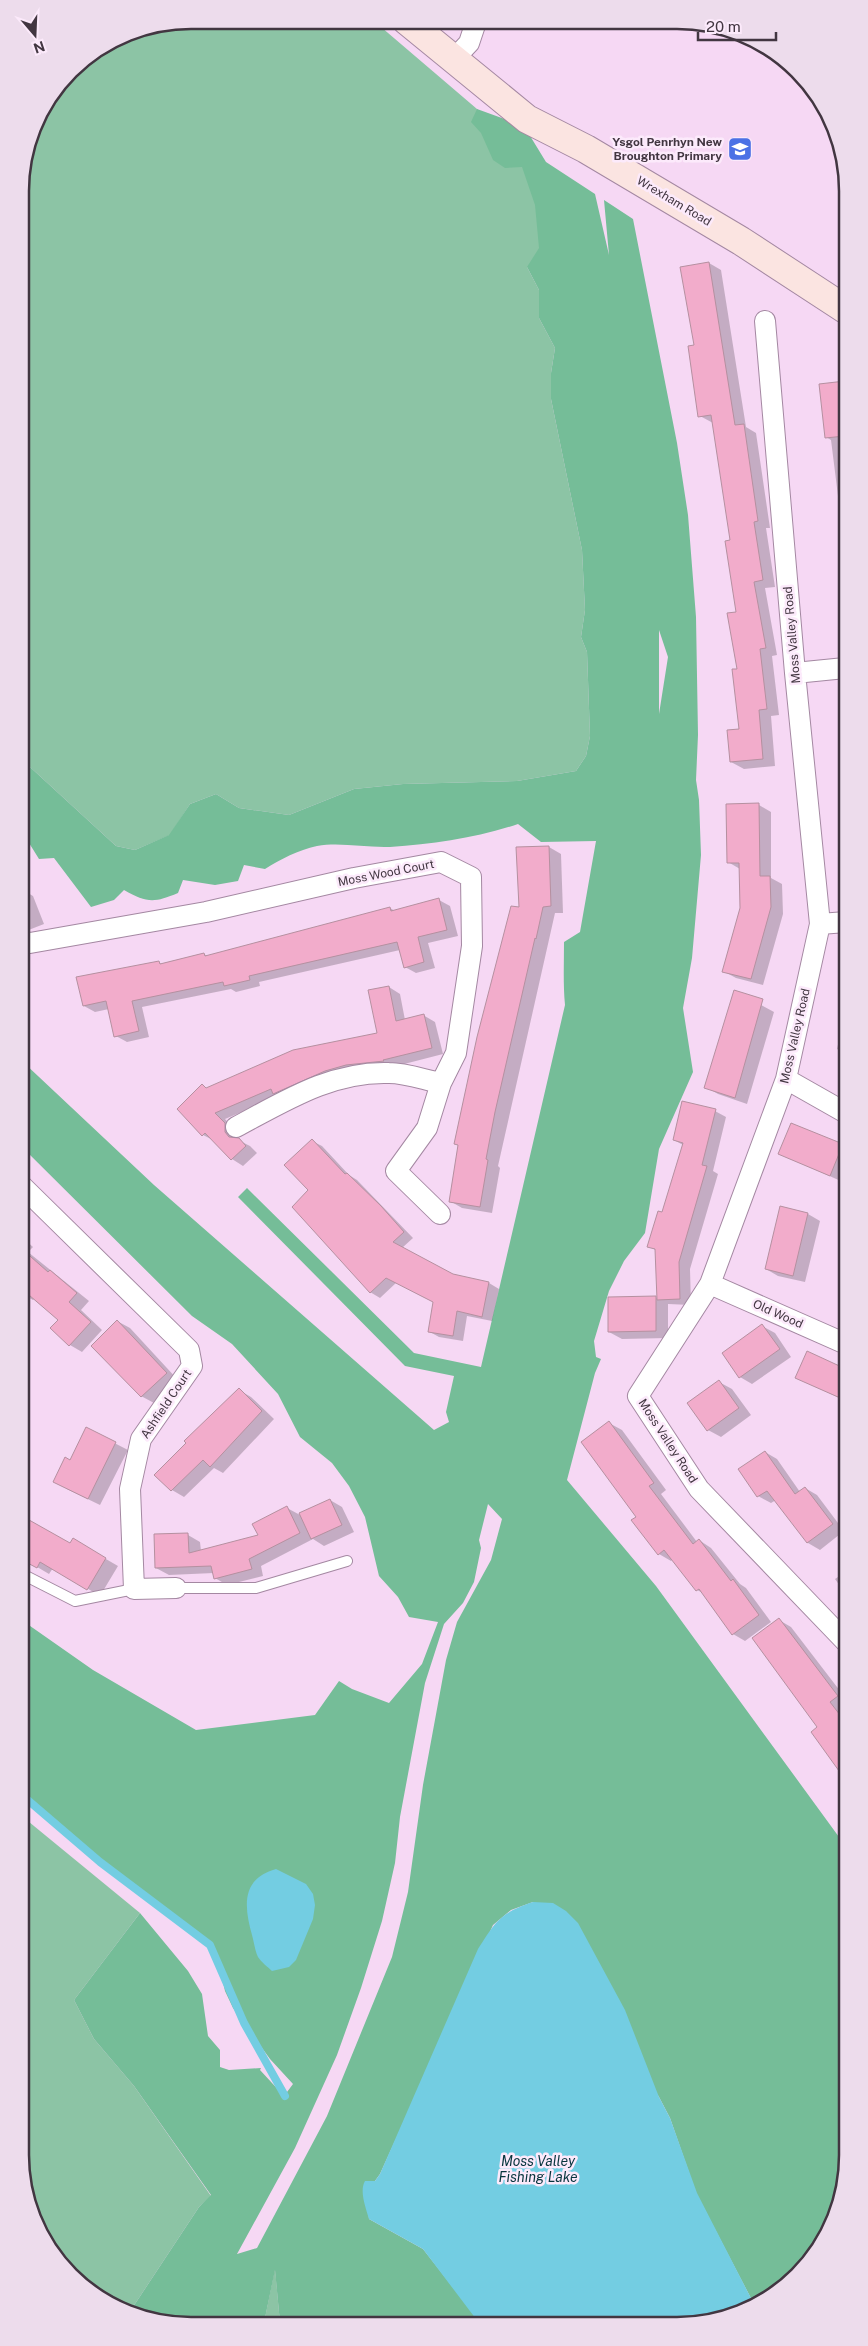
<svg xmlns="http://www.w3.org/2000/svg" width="868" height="2346" font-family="'Public Sans',sans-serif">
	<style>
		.green { fill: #8cc4a5 }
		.forest { fill: #75bd98; fill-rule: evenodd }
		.water { fill: #73cde2 }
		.shadow { fill: #0003 }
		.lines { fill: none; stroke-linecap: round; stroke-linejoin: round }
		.stream { stroke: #73cde2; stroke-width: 8 }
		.building { fill: #f2accb; stroke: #b590a0 }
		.lane-casing { stroke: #a488a2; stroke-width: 12 }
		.street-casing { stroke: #a488a2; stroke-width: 22 }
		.secondary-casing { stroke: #a488a2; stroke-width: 30 }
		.lane { stroke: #fff; stroke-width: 10 }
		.street { stroke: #fff; stroke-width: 20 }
		.secondary { stroke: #fbe4e1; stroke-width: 28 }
		.labels { text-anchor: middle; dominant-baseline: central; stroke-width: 5; stroke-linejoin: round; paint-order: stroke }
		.poi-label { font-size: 12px; font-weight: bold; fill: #423641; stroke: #fceafb; text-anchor: end }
		.street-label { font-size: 12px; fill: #423641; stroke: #fceafb }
		.water-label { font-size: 14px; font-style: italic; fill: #08353e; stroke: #fceafb }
		.rim { fill: none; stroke: #423641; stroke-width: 2.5 }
	</style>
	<rect width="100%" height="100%" fill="#f6d8f4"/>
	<path class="green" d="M191 20 374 21 477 109 528 158 556 274 527 267 539 290V318L555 348 551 373V399L582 550 585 610 581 637 587 652 590 736 586 756 576 771 517 781 403 784 354 789 289 815 239 808 216 794 190 804 170 835 135 850 116 846 30 767 21 736 20 179 37 116 78 63 126 33Z
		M23 1817 140 1913 74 2000 94 2039 134 2086 211 2196 199 2207 129 2313C97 2302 57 2269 42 2239 34 2223 30 2205 23 2189Z
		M275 2268 280 2323H264Z"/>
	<path class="forest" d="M477 109 524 126 546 162 595 194 609 255 604 200 633 219 677 443 688 515 696 617 698 735 696 780 699 800 701 855 692 958 683 1008 693 1072 659 1149 645 1233 624 1261 609 1291 594 1341 596 1357 601 1359 595 1373 567 1480 656 1586 847 1848 848 2166 835 2220 806 2268 763 2303 755 2306 696 2193 670 2118 659 2097 533 1902 511 1910 493 1925 380 2174 375 2181H366L369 2219 423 2249 481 2323H280L275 2270 264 2323H158L129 2313 199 2207 211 2195 134 2086 94 2039 74 2000 140 1913 188 1971 202 1994 208 2036 220 2050V2067L229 2070 261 2068 260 2070 284 2096 293 2084 270 2059 233 2008 225 1991 218 1960 210 1945 175 1916 113 1873 23 1796V1621L93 1670 196 1730 315 1715 339 1681 352 1689 389 1703 422 1664 438 1622 409 1617 398 1597 379 1576 365 1517 349 1486 332 1463 300 1437 278 1394 232 1344 192 1316 22 1147V1061L154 1185 434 1430 449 1422 446 1412 454 1376 405 1366 238 1197 247 1188 414 1353 481 1367 565 1005C563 984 564 963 564 942L580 932 596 841 541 842 518 824C476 838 434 844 390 847 366 848 341 842 317 846 298 850 281 859 265 869L244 865 238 881 215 885 183 880 178 893C154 903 147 903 124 890L114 900 91 907 54 858 39 859 21 830V736L30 767 116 846 135 850 169 835 190 804 216 794 239 808 289 815 354 789 403 784 517 781 576 771 586 756 590 736 587 652 581 637 585 610 582 550 551 399V373L555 348 539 318V290L527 267 539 248 535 205 522 167 505 168 493 160 481 133 471 122ZM659 630 668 657 659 714ZM488 1504 502 1519 491 1560 457 1622 446 1660 423 1785 408 1892 392 1957 327 2116 257 2248 237 2254 295 2148 337 2055 361 1988 382 1921 395 1863 400 1817 425 1683 444 1624 463 1603 474 1582 481 1548 479 1540Z"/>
	<path class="water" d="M276 1869 306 1884 313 1894 315 1905 313 1919 296 1960 289 1967 272 1971C268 1967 261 1962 258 1957 255 1951 254 1942 252 1935 244 1906 241 1879 276 1869Z
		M533 1902 553 1903 566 1911 578 1923 625 2010 659 2097 670 2118 697 2193 755 2306 711 2323H479L423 2249 369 2219C366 2208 359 2191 365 2181H375L380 2174 478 1949C496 1921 500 1913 533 1902Z"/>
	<path class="shadow" d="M709 263 721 270 746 427 756 433 770 528H766L775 587 765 588 777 655 772 656 779 715 771 716 775 766 744 769 731 762 740 730 737 613 731 541 713 423 700 416 695 346Z
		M845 382V519L842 499 838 496 831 440 826 437Z
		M841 565H845V599Z
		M759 805 771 812V878L782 884 783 914 763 985 736 978 723 971 741 908 740 869 728 862Z
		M846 834V868L843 866 838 836Z
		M549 847 561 854 563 913H555L498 1166 500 1168 492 1213 462 1208 450 1201Z
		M21 889 33 896 44 924 21 933Z
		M439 900 450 906 458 936 428 943 435 968 416 973 405 967 400 950 259 982 260 986 236 992 231 989 142 1007 149 1037 127 1042 116 1036 109 1009 95 1012 84 1006 159 963 162 964 204 954 207 956 390 908 395 911Z
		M843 943H846V984L842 981Z
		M389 987 400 994 405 1020 423 1015 435 1022 443 1054 280 1096 225 1119 236 1131V1139L250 1146 257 1153 243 1166 232 1159 215 1141 203 1135 202 1086 208 1089 378 1034Z
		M733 999 761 1005 774 1012 747 1104 718 1094 706 1087Z
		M843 1022H846V1054L837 1049Z
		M715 1111 726 1117 713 1171 718 1174 690 1269 691 1305 668 1304V1338L622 1339 609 1332 655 1297 659 1299 657 1251 649 1246 663 1214 683 1145 674 1140Z
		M792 1124 846 1147V1174L843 1182 780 1154Z
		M312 1141 322 1146 349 1175 357 1180 413 1238 402 1248 453 1275 489 1283 499 1289 492 1321 467 1316 463 1341 439 1337 430 1332 434 1302 397 1282 380 1298 370 1292 309 1190Z
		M781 1208 808 1214 820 1221 805 1282 778 1276 766 1269Z
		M22 1237 33 1247 28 1252 89 1301 81 1310 102 1330 82 1352 70 1345 60 1320 35 1298 33 1300 22 1294Z
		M846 1270V1280L843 1278Z
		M117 1321 130 1328 178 1380 154 1403 141 1396Z
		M762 1326 775 1333 791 1357 752 1384 740 1377Z
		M844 1369 846 1370 847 1420 838 1415 846 1401 797 1378Z
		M719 1382 732 1389 751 1415 721 1437 708 1430Z
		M239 1390 251 1397 274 1419 223 1473 214 1468 184 1497 172 1490 156 1475Z
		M609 1423 622 1430 666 1490 661 1494 697 1542 699 1540 711 1548 740 1584 746 1588 771 1622 745 1641 733 1634 705 1594 697 1590 673 1559 671 1561 659 1554 637 1517Z
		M87 1429 128 1450 100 1505 67 1489 71 1461Z
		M765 1452 777 1459 800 1492 805 1488 817 1495 844 1531 820 1550 808 1543 776 1500 771 1503 758 1496 740 1470Z
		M330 1500 342 1507 354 1532 324 1546 313 1539 261 1566 263 1576 227 1585 215 1578 214 1573 169 1575 156 1568 188 1535 200 1542 201 1551 259 1536 287 1508 302 1516Z
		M22 1516 70 1544 73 1540 118 1566 100 1596 53 1568 49 1574 22 1558Z
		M847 1571V1596L835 1579Z
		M779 1620 791 1627 847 1700V1705L842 1709 847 1716V1776L819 1728Z"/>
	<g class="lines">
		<path class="stream" d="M23 1796 100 1862 210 1945 244 2023 285 2096"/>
	</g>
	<path class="building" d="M709 262 735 425 744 424 758 521 754 522 763 580 754 582 766 648 760 649 767 709 759 710 763 759 730 762 727 730 739 729 732 669H737L727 613 736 612 725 541 730 540 711 415 698 417 688 346 694 345 680 267Z
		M845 381V436L825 438 819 384Z
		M759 803 760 876H770L771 907 751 979 722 972 740 908 739 863H727L726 804Z
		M549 846 551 906 543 907 536 939 535 938 495 1112 486 1159 488 1160 480 1207 449 1202 458 1145 454 1144 477 1037 511 906 519 907 516 847Z
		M439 898 447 930 418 937 424 962 404 968 397 942 249 976 250 980 224 986 223 982 132 1001 139 1031 114 1037 106 1001 83 1006 76 977 159 961 160 964 204 953 205 956 390 907 391 911Z
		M389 986 396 1021 424 1014 432 1048 383 1060 384 1061 346 1065 325 1071 273 1094 271 1089 215 1113 225 1123V1132L229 1137 239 1138 246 1146 231 1160 205 1133 202 1136 177 1109 202 1084 206 1088 293 1050 377 1033 368 990Z
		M734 990 763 999 735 1098 704 1088Z
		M682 1101 716 1109 702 1165 707 1166 679 1262 680 1299 657 1300 655 1249 647 1247 658 1211 662 1212 683 1143 673 1140Z
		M791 1123 843 1144 830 1176 778 1154Z
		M312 1139 345 1174 347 1173 381 1206 404 1232 393 1242 453 1274 489 1282 482 1317 457 1311 453 1336 428 1332 433 1302 386 1278 370 1293 292 1207 308 1190 284 1165Z
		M780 1206 808 1213 793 1276 765 1269Z
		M22 1249 48 1272 50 1270 77 1293 69 1302 91 1322 69 1346 50 1328 58 1320 22 1289Z
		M656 1296V1331L608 1332V1297Z
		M117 1320 167 1373 141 1397 91 1346Z
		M762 1324 780 1349 739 1378 722 1353Z
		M807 1351 846 1369 847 1401 795 1378Z
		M719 1380 739 1408 707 1431 687 1403Z
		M239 1388 262 1411 210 1467 203 1460 171 1491 154 1475 186 1443 184 1441Z
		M609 1421 654 1483 649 1486 693 1544 699 1539 731 1581 733 1579 759 1615 732 1635 699 1589 696 1591 664 1550 658 1555 631 1520 636 1517 581 1442Z
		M86 1427 116 1442 88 1499 53 1482 65 1457 70 1460Z
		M765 1451 795 1494 805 1487 833 1524 807 1543 767 1491 757 1497 738 1469Z
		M330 1499 342 1525 311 1539 299 1513Z
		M287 1506 300 1533 249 1559 252 1569 214 1579 211 1566 155 1568 154 1534 188 1533 189 1553 258 1535 252 1524Z
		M22 1516 70 1543 73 1538 106 1558 87 1590 40 1562 37 1568 22 1560Z
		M779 1618 838 1696 830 1702 847 1724V1782L811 1732 817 1727 752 1638Z"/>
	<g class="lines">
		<defs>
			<path id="lane" d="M22 1574 75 1601 134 1589
				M176 1588H256L347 1561"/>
			<path id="street" d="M454 59 469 43 476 22
				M765 321 795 673 820 924 786 1079 710 1284 638 1396 699 1489 847 1643
				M795 673 845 668
				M820 924 846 922
				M22 942 30 943 206 912 354 878 441 862 471 877 472 946 456 1053 441 1083 427 1128 396 1171 440 1214
				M786 1079 846 1113
				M236 1127C285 1101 332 1071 389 1073 406 1073 425 1080 441 1083
				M22 1186 189 1350 192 1366 141 1439 130 1489 134 1589 176 1588
				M710 1284 846 1344"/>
			<path id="secondary" d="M407 21 527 119 586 149 741 241 845 309"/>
		</defs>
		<use href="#lane" class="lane-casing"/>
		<use href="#street" class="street-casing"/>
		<use href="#secondary" class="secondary-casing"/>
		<use href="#lane" class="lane"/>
		<use href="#street" class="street"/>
		<use href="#secondary" class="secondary"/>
	</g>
	<defs>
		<symbol id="school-square" viewBox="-11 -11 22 22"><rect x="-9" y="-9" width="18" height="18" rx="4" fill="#4b71e5" stroke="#fceafb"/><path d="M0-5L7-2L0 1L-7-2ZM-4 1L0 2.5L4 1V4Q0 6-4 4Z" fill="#fff"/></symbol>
	</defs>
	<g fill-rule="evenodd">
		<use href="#school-square" x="726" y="135" width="28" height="28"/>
	</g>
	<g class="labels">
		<g class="poi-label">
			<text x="722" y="142">Ysgol Penrhyn New<tspan x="722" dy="14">Broughton Primary</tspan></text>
		</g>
		<g class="street-label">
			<text transform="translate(674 201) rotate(31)">Wrexham Road</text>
			<text transform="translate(792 635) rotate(-95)">Moss Valley Road</text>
			<text transform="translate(386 873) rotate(-11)">Moss Wood Court</text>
			<text transform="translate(795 1036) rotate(-77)">Moss Valley Road</text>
			<text transform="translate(778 1314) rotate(24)">Old Wood</text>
			<text transform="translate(166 1404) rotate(-56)">Ashfield Court</text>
			<text transform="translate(668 1441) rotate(57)">Moss Valley Road</text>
		</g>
		<g class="water-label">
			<text x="538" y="2161">Moss Valley<tspan x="538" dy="16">Fishing Lake</tspan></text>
		</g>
	</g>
	<path d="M0 0H868V2346H0ZM191 29H677A162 162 0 0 1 839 191V2155A162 162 0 0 1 677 2317H191A162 162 0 0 1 29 2155V191A162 162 0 0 1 191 29Z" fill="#eddcec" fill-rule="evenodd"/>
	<path class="rim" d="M191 29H677A162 162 0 0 1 839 191V2155A162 162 0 0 1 677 2317H191A162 162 0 0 1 29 2155V191A162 162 0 0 1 191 29Z"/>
	<g transform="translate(35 35) rotate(161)" stroke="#fceafb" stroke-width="4" paint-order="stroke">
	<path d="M0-4L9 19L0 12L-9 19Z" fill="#423641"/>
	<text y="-8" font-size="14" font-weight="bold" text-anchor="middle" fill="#423641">N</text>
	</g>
	<path d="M698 32v8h78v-8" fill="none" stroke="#423641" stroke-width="2.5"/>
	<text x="706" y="32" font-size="15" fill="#423641" stroke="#fceafb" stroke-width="4" paint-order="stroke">20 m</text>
</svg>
